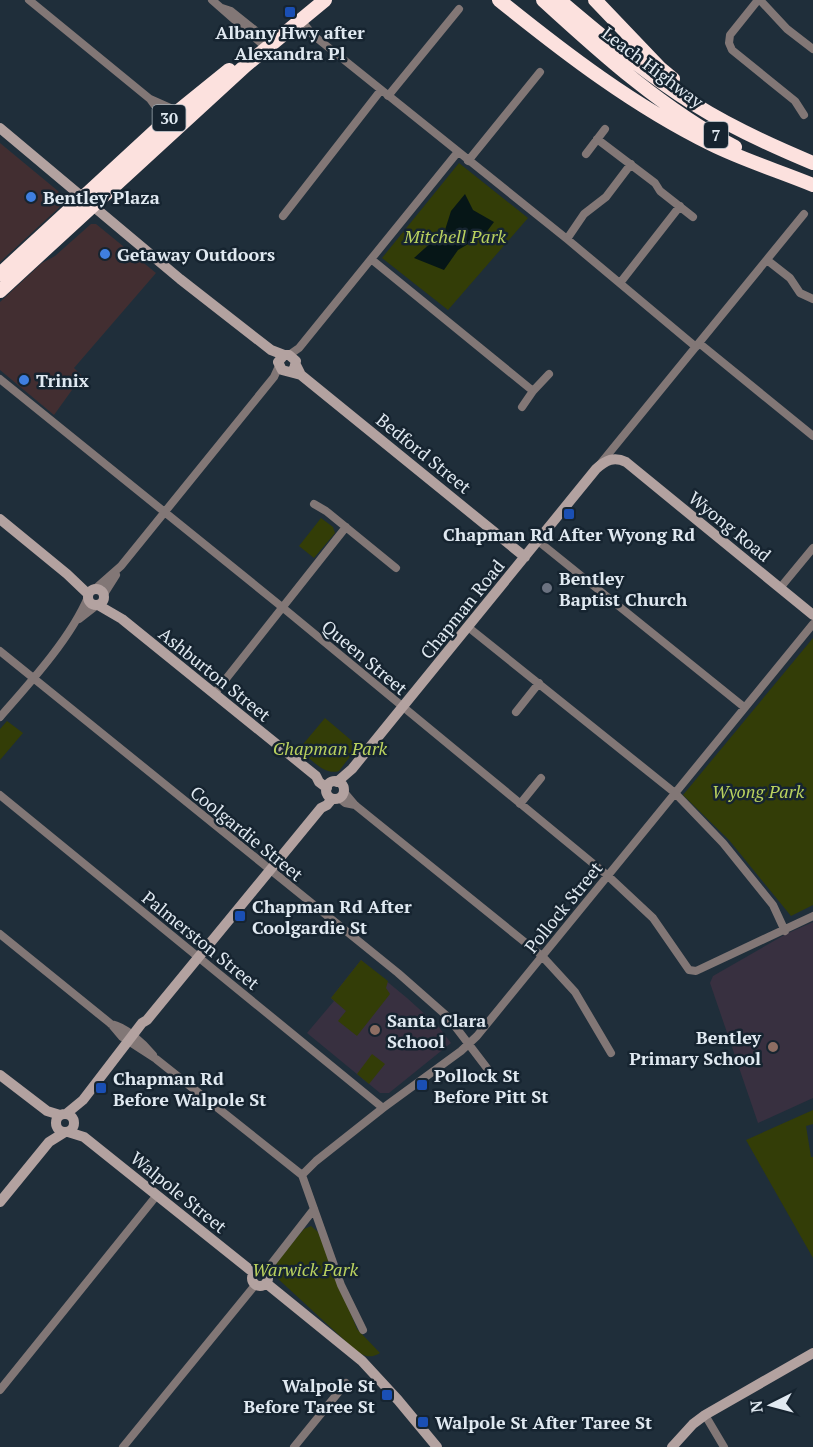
<svg xmlns="http://www.w3.org/2000/svg" width="813" height="1447" font-family="'PT Serif',serif">
	<style>
		.commercial { fill: #422e31 }
		.education { fill: #383040 }
		.green { fill: #333d07 }
		.water { fill: #061617 }
		.lines { fill: none; stroke-linecap: round; stroke-linejoin: round }
		.street { stroke: #827776; stroke-width: 8 }
		.secondary { stroke: #b3a2a0; stroke-width: 10 }
		.highway { stroke: #fce1de; stroke-width: 14 }
		.transit-dot { fill: #1a4fb4; stroke: #162430; stroke-width: 2 }
		.shop-dot { fill: #3f7fe0; stroke: #162430; stroke-width: 2 }
		.worship-dot { fill: #6b7280; stroke: #162430; stroke-width: 2 }
		.education-dot { fill: #8d6e63; stroke: #162430; stroke-width: 2 }
		.labels { text-anchor: middle; dominant-baseline: central; stroke-width: 5; stroke-linejoin: round; paint-order: stroke }
		.shield { fill: #162430; stroke: #a3aeb7; stroke-width: 1.5 }
		.shield-label { font-size: 16px; font-weight: bold; fill: #e0e9f1 }
		.poi-label { font-size: 18px; font-weight: bold; fill: #e0e9f1; stroke: #162430; text-anchor: start }
		.street-label { font-size: 18px; fill: #e0e9f1; stroke: #162430 }
		.park-label { font-size: 18px; font-style: italic; fill: #bad25e; stroke: #162430 }
	</style>
	<rect width="100%" height="100%" fill="#1f2e3a"/>
	<path class="commercial" d="M0 143 58 191 64 203 0 262Z
		M91 224H96L156 273 74 368 82 376 54 415 0 370V302L42 263 55 256Z"/>
	<path class="education" d="M813 922V1098L758 1123 710 983 713 976 786 934Z
		M361 960 407 998 438 1026 451 1043 389 1093H380L307 1033 334 1001 331 998Z"/>
	<path class="green" d="M459 163 528 218 448 310 382 258Z
		M321 518 333 527 335 533 314 558 299 546Z
		M813 638V905L791 916 729 840 683 795Z
		M325 718 358 746 339 771C324 776 310 758 299 749Z
		M7 721 23 733 0 760V729Z
		M361 960 388 981 386 988 390 994 357 1036 338 1021 346 1011 331 998Z
		M372 1054 385 1064 369 1084 357 1074Z
		M813 1110V1124L806 1126 811 1157H813V1258L746 1140Z
		M311 1226 318 1232 357 1329 380 1353C369 1360 362 1355 353 1348L275 1276V1264L304 1229Z"/>
	<path class="water" d="M465 194 473 210 494 222 485 234 458 250 444 270 414 258 445 230 451 211Z"/>
	<g class="lines">
		<path class="street" d="M29 0 150 99 177 111
			M212 0 261 43
			M758 0 730 35 729 43 732 50 795 101 804 115
			M760 0 787 29 813 49
			M222 8 231 11 266 39
			M300 19 313 35 567 239 696 347
			M388 96 459 9
			M150 99 166 121
			M597 139 655 183 660 191 693 217
			M586 154 605 129
			M468 161 540 72
			M283 216 381 90
			M567 239 584 214 606 197 631 164
			M371 259 533 391
			M767 260 790 278 800 293 813 299
			M620 283 680 206
			M699 343 813 436
			M289 355 299 348 457 153
			M0 379 282 607 607 875 653 918 689 970 696 971 813 916
			M522 407 533 391 549 374
			M601 463 804 214
			M314 504 326 511 396 568
			M538 541 744 707
			M96 588 121 566 274 377 279 366
			M780 588 813 548
			M104 594 116 575
			M79 619 97 605
			M468 627 675 793 723 843 773 905 785 931
			M0 651 398 973 448 1017 493 1076
			M214 694 346 527
			M516 712 539 683
			M0 717C29 684 71 638 88 597
			M344 792 355 805 542 956 575 992 611 1053
			M0 795 383 1108
			M339 798 345 803 355 805
			M520 804 541 778
			M0 934 111 1024 122 1037 156 1059 302 1175 341 1285 363 1330
			M111 1024C126 1027 143 1043 153 1055
			M302 1175 316 1161 383 1108 461 1051 477 1036 813 624
			M265 1272 314 1209
			M0 1390 157 1195
			M705 1415 724 1447
			M123 1447 256 1284
			M294 1447 346 1383"/>
		<path class="secondary" d="M0 128 180 279 271 350 284 355
			M296 365 301 375 525 557
			M290 372 294 369 296 361 289 355H284L278 362 282 370 301 375
			M0 519 67 574 88 594
			M88 597a8 8 0 1 1 16 0a8 8 0 1 1-16 0Z
			M98 605 122 619 316 776 319 782 327 788
			M326 790a9 9 0 1 1 18 0a9 9 0 1 1-18 0Z
			M337 782 352 769 596 469C606 460 614 456 626 462L813 615
			M0 1075 47 1111 60 1115
			M66 1114 83 1100 142 1023 147 1020 321 808 327 805 332 799
			M56 1123a9 9 0 1 1 18 0a9 9 0 1 1-18 0Z
			M68 1132 84 1137 254 1273
			M0 1202 49 1142 65 1132
			M252 1278a8 8 0 1 1 16 0a8 8 0 1 1-16 0Z
			M266 1283 362 1361 398 1400 437 1447
			M672 1447 693 1424 705 1415 813 1353"/>
		<path class="highway" d="M499 0C566 54 634 106 711 144 743 160 779 171 813 185
			M543 0C603 55 663 109 735 147
			M559 0C602 36 646 74 694 104 732 128 772 146 813 163
			M595 0 661 69 673 79
			M0 274 166 121 229 70
			M0 291 245 66 325 0"/>
	</g>
	<g class="transit-dot">
		<rect x="284" y="6" width="12" height="12" rx="3"/>
		<rect x="563" y="508" width="12" height="12" rx="3"/>
		<rect x="234" y="910" width="12" height="12" rx="3"/>
		<rect x="416" y="1079" width="12" height="12" rx="3"/>
		<rect x="95" y="1082" width="12" height="12" rx="3"/>
		<rect x="381" y="1389" width="12" height="12" rx="3"/>
		<rect x="417" y="1416" width="12" height="12" rx="3"/>
	</g>
	<g class="shop-dot">
		<circle cx="31" cy="197" r="6"/>
		<circle cx="105" cy="254" r="6"/>
		<circle cx="24" cy="380" r="6"/>
	</g>
	<circle class="worship-dot" cx="547" cy="588" r="6"/>
	<g class="education-dot">
		<circle cx="375" cy="1030" r="6"/>
		<circle cx="773" cy="1047" r="6"/>
	</g>
	<g class="labels">
		<g class="shield">
			<rect x="152.5" y="105" width="33" height="26" rx="4.5"/>
			<rect x="704" y="122" width="24" height="26" rx="4.5"/>
		</g>
		<g class="shield-label">
			<text x="169" y="118">30</text>
			<text x="716" y="135">7</text>
		</g>
		<g class="poi-label">
			<text x="290" y="32" text-anchor="middle">Albany Hwy after<tspan x="290" dy="21">Alexandra Pl</tspan></text>
			<text x="43" y="197">Bentley Plaza</text>
			<text x="117" y="254">Getaway Outdoors</text>
			<text x="36" y="380">Trinix</text>
			<text x="569" y="534" text-anchor="middle">Chapman Rd After Wyong Rd</text>
			<text x="559" y="578">Bentley<tspan x="559" dy="21">Baptist Church</tspan></text>
			<text x="252" y="906">Chapman Rd After<tspan x="252" dy="21">Coolgardie St</tspan></text>
			<text x="387" y="1020">Santa Clara<tspan x="387" dy="21">School</tspan></text>
			<text x="761" y="1037" text-anchor="end">Bentley<tspan x="761" dy="21">Primary School</tspan></text>
			<text x="434" y="1075">Pollock St<tspan x="434" dy="21">Before Pitt St</tspan></text>
			<text x="113" y="1078">Chapman Rd<tspan x="113" dy="21">Before Walpole St</tspan></text>
			<text x="375" y="1385" text-anchor="end">Walpole St<tspan x="375" dy="21">Before Taree St</tspan></text>
			<text x="435" y="1422">Walpole St After Taree St</text>
		</g>
		<g class="street-label">
			<text transform="translate(653 67) rotate(37)">Leach Highway</text>
			<text transform="translate(424 453) rotate(39)">Bedford Street</text>
			<text transform="translate(730 526) rotate(39)">Wyong Road</text>
			<text transform="translate(462 609) rotate(-51)">Chapman Road</text>
			<text transform="translate(365 657) rotate(40)">Queen Street</text>
			<text transform="translate(215 674) rotate(39)">Ashburton Street</text>
			<text transform="translate(247 833) rotate(39)">Coolgardie Street</text>
			<text transform="translate(563 907) rotate(-51)">Pollock Street</text>
			<text transform="translate(201 940) rotate(39)">Palmerston Street</text>
			<text transform="translate(179 1192) rotate(39)">Walpole Street</text>
		</g>
		<g class="park-label">
			<text x="455" y="236">Mitchell Park</text>
			<text x="330" y="748">Chapman Park</text>
			<text x="758" y="791">Wyong Park</text>
			<text x="305" y="1269">Warwick Park</text>
		</g>
	</g>
	<g transform="translate(771 1405) rotate(264)" stroke="#162430" stroke-width="4.5" paint-order="stroke">
	<path d="M0-4.5L10 22L0 15L-10 22Z" fill="#e0e9f1"/>
	<text y="-9" font-size="16" font-weight="bold" text-anchor="middle" fill="#e0e9f1">N</text>
	</g>
</svg>
